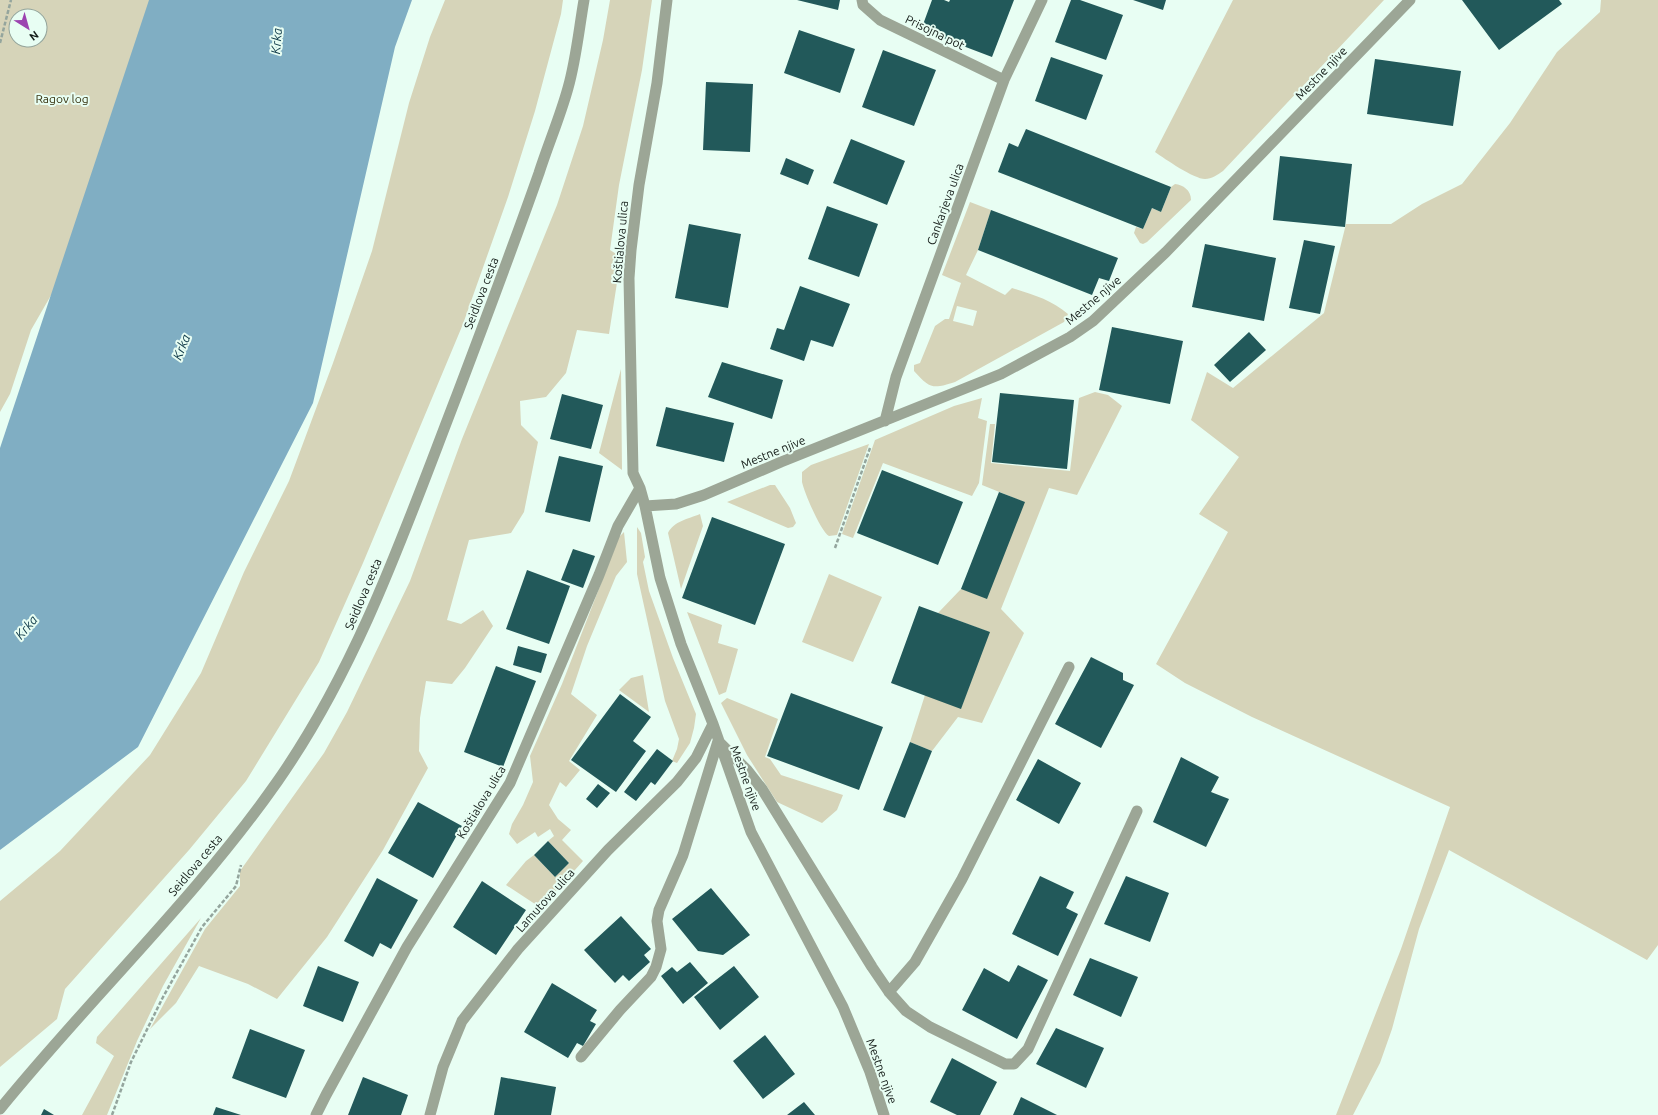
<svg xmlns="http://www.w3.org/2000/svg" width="1658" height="1115" font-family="Ubuntu,sans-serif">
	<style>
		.green { fill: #d6d4b9; fill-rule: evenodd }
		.water { fill: #80aec3 }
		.building { fill: #22595a }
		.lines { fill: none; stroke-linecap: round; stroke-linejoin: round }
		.path { stroke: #94a59d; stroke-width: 2.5; stroke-dasharray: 4 2; stroke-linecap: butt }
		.minor { stroke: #9ca696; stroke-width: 11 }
		.tertiary { stroke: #9ca696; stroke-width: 11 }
		.labels { text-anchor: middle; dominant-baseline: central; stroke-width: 4; stroke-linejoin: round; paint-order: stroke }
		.street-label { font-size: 12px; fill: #141c18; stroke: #e8fef3 }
		.park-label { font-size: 12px; fill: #373310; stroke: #e8fef3 }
		.water-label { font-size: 13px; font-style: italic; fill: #0e3847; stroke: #e8fef3 }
	</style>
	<rect width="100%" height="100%" fill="#e8fef3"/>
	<path class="green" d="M0 0H153L69 264 31 330 10 394 0 412ZM16 16H40V40H16Z
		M445 0H563L561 14 535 111 508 197 463 324 363 563 319 662 246 781 189 850 65 989 57 1019 0 1067V901L60 851 150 755 201 673 244 572 289 481 333 363 372 251 409 103 430 37Z
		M610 0H652L642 70 619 185 610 250 621 257 609 334 577 330 566 373 546 397 520 401 521 425 538 442 524 512 511 533 469 540 447 620 461 624 483 610 493 626 465 668 452 684 426 681 420 718 419 751 428 768 383 850 327 937 277 999 248 984 199 966 176 1003 150 1029 205 929 240 886V871L324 753 347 712 410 581 462 439 557 205 583 126 603 40Z
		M1233 0H1384L1223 171C1217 175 1212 179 1205 179 1194 179 1165 159 1155 152Z
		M1601 0H1658V945L1647 960 1449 850 1419 929 1392 1029 1380 1063 1353 1115H1336L1401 949 1450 807 1252 717 1185 683 1156 664 1228 532 1199 514 1239 457 1191 420 1207 372 1233 388 1324 313 1346 224H1391L1422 204 1462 184 1510 123 1557 52 1600 12Z
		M1175 184C1183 185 1191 190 1191 200L1147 242 1143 244 1140 243 1134 233 1136 227 1143 229 1152 208 1161 212 1171 187Z
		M970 202 991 210 978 250 966 275 1005 295 1012 288C1032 294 1052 300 1068 314L1064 322 955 382C933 389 930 389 914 371V365L920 363 935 326 945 319H949L961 283 942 275ZM957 306 977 311 973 326 953 321Z
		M621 369 622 470 599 453Z
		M1095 392 1108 395 1122 406 1077 495 1049 488 1001 609 1024 633 982 723 958 717 932 751 910 742 925 695 961 708 989 632 938 613 961 589 1024 502 982 485 990 424H995L991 463 1070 471 1079 398Z
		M982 398 978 418 987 421 979 483 972 496 883 463 853 538 842 534 875 440 954 406Z
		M869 444 837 535 829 536C821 532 804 492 802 482 802 479 802 475 802 472L811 465Z
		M770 485H775L790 508 796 523 793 527 788 528 727 502Z
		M700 514 703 526 681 589 668 533C674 521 688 519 700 514Z
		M637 527 641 533 645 557 643 562 649 591 673 658 696 714 694 728 690 743 677 763 672 761 677 749 679 739 665 701 637 574Z
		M624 532 627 562 616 576 587 646 571 694 597 715 569 761 580 770 566 787 560 782 549 805 558 819 571 830 562 840 583 861 541 908 506 885 526 861 534 855 555 877 569 863 548 841 554 836 550 829 538 837 535 832 517 844 509 834 512 824 523 805 533 782 530 756 562 684 619 537Z
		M829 574 882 597 853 662 802 642Z
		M687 612 722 625 718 643 738 649 726 692 719 695Z
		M643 675 649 712 619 690 631 678Z
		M727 698 778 719 765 757 770 759 781 775 843 795 837 810 822 823 777 802 747 755 721 703Z
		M201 918 163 986 137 1041 107 1115H82L114 1056 96 1043 97 1037Z"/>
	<path class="water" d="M149 0H412L395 47 313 403 138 747 0 850V448Z"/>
	<path class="building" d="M797 0H840L838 10Z
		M932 0H944L949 2 950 0H1014L992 57 921 30Z
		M1071 0H1080L1123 15 1106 60 1055 42Z
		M1133 0H1166L1163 10Z
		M1462 0H1559L1562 4 1499 50Z
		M799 30 855 49 840 93 784 73Z
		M883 50 936 70 914 126 862 107Z
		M1051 57 1103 75 1086 120 1035 101Z
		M1375 59 1461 71 1453 126 1367 114Z
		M706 82 753 84 750 152 703 150Z
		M1026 129 1171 187 1161 212 1152 208 1143 229 998 172 1009 143 1018 147Z
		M851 139 905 161 887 205 833 183Z
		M1280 156 1352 164 1345 227 1273 220Z
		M786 158 814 170 808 185 780 174Z
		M827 206 878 224 859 277 808 259Z
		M991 210 1118 258 1109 281 1099 278 1092 295 978 250Z
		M689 224 741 234 728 308 675 298Z
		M1304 240 1335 246 1320 314 1289 308Z
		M1205 244 1276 258 1264 321 1192 307Z
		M800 286 850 304 833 347 811 340 804 361 770 349 777 328 784 330Z
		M1112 327 1183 341 1170 404 1099 390Z
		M1249 332 1266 350 1230 382 1214 365Z
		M722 362 783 380 772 419 708 397Z
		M1000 393 1074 400 1067 469 992 462Z
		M562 394 603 405 591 449 550 439Z
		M666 407 734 423 724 462 656 446Z
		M559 456 603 466 590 522 545 512Z
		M882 470 963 502 938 565 857 533Z
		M999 492 1025 502 987 599 961 589Z
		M712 517 785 544 755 625 682 598Z
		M573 549 595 556 583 588 561 580Z
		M527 570 570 586 549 644 506 629Z
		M919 606 990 632 961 709 891 683Z
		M518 646 547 654 541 673 513 665Z
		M1091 657 1123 673V680L1134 685 1101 748 1055 724Z
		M496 666 536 681 503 767 464 752Z
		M791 693 883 727 859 790 767 756Z
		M620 694 651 717 633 741 646 751 616 792 571 760Z
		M910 742 932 751 905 818 883 810Z
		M657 749 673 761 655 785 651 782 636 801 624 792Z
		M1181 757 1219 777 1211 792 1229 799 1206 847 1153 822Z
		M1038 759 1081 783 1059 824 1016 800Z
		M598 784 610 793 597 808 586 799Z
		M418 802 462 826 433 878 388 853Z
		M548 841 569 863 555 877 534 855Z
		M1040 876 1074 892 1066 908 1078 914 1058 956 1012 934Z
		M1126 876 1169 893 1150 942 1104 924Z
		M377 878 418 900 391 949 380 943 373 957 344 941Z
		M482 881 526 910 496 955 453 927Z
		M711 888 750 935 723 955 698 951 672 919Z
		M621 916 651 949 644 955 650 962 629 981 623 975 615 983 584 950Z
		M1090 958 1138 977 1121 1017 1073 995Z
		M690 962 708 983 683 1004 661 976 672 967 677 972Z
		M1018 965 1048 980 1017 1039 962 1010 984 968 1009 982Z
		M318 966 359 982 343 1022 303 1006Z
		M734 966 759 997 720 1030 694 997Z
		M552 983 597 1010 590 1021 596 1024 583 1046 577 1043 568 1058 524 1032Z
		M1056 1028 1104 1048 1086 1088 1036 1064Z
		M250 1029 305 1050 286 1098 232 1078Z
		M765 1035 795 1074 763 1099 733 1061Z
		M952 1058 997 1082 980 1115H957L930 1102Z
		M363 1077 408 1095 401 1115H348Z
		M501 1077 556 1087 551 1115H494Z
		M1021 1097 1057 1115H1013Z
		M804 1102 815 1115H787Z
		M216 1107 241 1115H213Z
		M44 1109 54 1115H41Z"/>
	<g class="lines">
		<path class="path" d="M0 43 11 0
			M835 548 870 448
			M112 1115 131 1062 162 999 202 927 236 886 241 865"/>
		<path class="minor" d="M862 0 863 5 880 20 1004 80
			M885 421 896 377 1004 80 1042 0
			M645 506 640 488 633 473 629 278 631 250 639 185 657 83 667 0
			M889 992 915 962 962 879 1069 667
			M581 1057 620 1010 651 977 656 967 661 949 657 921 659 910 683 855 718 741 747 770 762 789 872 967 889 992 906 1011 930 1027 1005 1064H1014L1028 1049 1137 811
			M316 1115 326 1095 407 947 510 783 599 575 618 526 640 488
			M430 1115 443 1067 462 1021 518 949 608 850 677 782 696 758 713 724
			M884 1115 870 1072 843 1007 751 832 713 724 681 644 660 578 645 506 676 504 704 495 781 462 1001 374 1070 337 1093 321 1166 252 1410 0"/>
		<path class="tertiary" d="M0 1109C90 998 195 899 277 782 359 665 406 527 457 395 485 321 513 247 539 173 548 145 560 117 568 88 576 60 579 29 584 0"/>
	</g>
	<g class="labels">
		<g class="street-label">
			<text transform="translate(935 32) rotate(26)">Prisojna pot</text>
			<text transform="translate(1321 73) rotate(-46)">Mestne njive</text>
			<text transform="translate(945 204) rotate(-70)">Cankarjeva ulica</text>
			<text transform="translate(620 242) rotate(-85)">Koštialova ulica</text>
			<text transform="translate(481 293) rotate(-69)">Seidlova cesta</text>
			<text transform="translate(1093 300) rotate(-40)">Mestne njive</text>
			<text transform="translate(773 452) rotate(-22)">Mestne njive</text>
			<text transform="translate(363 594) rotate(-67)">Seidlova cesta</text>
			<text transform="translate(746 778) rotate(70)">Mestne njive</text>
			<text transform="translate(481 802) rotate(-59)">Koštialova ulica</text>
			<text transform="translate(195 865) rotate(-50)">Seidlova cesta</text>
			<text transform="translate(545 900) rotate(-48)">Lamutova ulica</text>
			<text transform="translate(882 1071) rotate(70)">Mestne njive</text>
		</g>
		<g class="park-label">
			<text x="62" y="98">Ragov log</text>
		</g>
		<g class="water-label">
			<text transform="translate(276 41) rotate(-86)">Krka</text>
			<text transform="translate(181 347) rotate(-68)">Krka</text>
			<text transform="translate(26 627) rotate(-50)">Krka</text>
		</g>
	</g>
	<g transform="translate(28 28) rotate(143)"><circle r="19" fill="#e8fef3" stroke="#93a49b"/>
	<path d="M0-3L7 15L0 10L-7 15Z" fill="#9c44b0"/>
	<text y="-6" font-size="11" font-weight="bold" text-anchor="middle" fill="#141c18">N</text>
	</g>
</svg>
